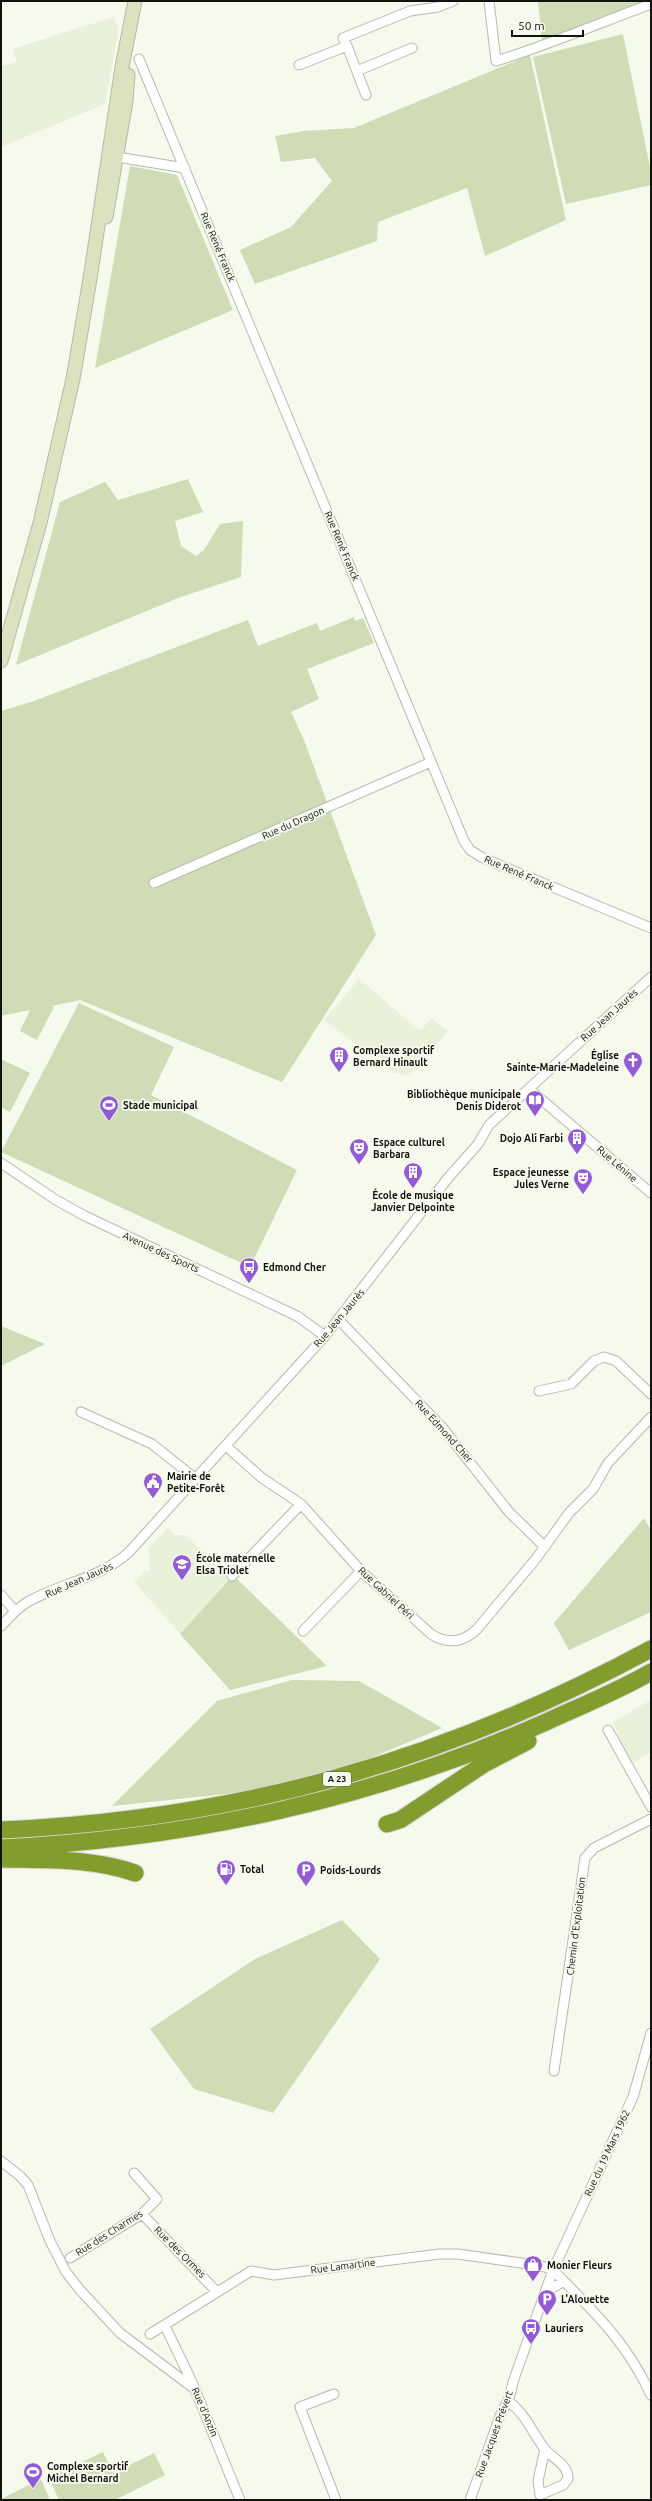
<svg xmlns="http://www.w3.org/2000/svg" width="652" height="2501" font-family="Ubuntu,sans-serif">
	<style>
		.built { fill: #eaf1db }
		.green { fill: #cfdcb5 }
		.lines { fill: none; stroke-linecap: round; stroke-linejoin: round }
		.minor-casing { stroke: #b5baac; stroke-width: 11 }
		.secondary-casing { stroke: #b5baac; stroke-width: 15 }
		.motorway-casing { stroke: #d9d9d8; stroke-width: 19 }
		.minor { stroke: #fff; stroke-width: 9 }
		.secondary { stroke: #dae2c0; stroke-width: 13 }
		.motorway { stroke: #829d2e; stroke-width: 17 }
		.labels { text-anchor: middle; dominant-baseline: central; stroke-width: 4; stroke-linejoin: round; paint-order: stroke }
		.shield { fill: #f5faec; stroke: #555851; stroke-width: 1 }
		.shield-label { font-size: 9px; font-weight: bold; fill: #11130e }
		.street-label { font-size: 10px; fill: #11130e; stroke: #f5faec }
		.poi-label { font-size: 10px; font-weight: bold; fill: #11130e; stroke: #f5faec; text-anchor: start }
	</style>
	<rect width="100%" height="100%" fill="#f5faec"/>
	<path class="built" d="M113 17 119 28 105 104 1 147V66L17 62 13 49Z
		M359 979 420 1031 432 1018 448 1032 409 1075 394 1073 324 1020Z
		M168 1528 175 1535H186L230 1579 180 1634 134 1582 146 1570 150 1572 149 1548Z
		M651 1700V1752L629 1765 613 1722Z"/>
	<path class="green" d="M538 1H645L542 42Z
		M623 34 651 172V185L566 204 533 57Z
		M530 55 566 220 485 256 467 188 378 222 377 241 255 284 240 250 291 227 332 181 315 158 281 162 275 136 303 131 354 128Z
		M130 166 177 175 233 310 95 368Z
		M188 479 203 512 175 521 181 546 196 556 204 550 220 524 243 521 241 577 178 598 16 665 60 502 105 482 118 500Z
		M354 617 355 621 363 618 374 643 307 669 319 699 291 712 304 740 376 935 282 1082 80 1000 52 1006 54 1007 37 1040 20 1031 30 1010 1 1016V711L34 701 248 620 258 646 317 623 320 631Z
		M79 1003 174 1047 151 1095 297 1170 250 1267 1 1152Z
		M1 1059 30 1073 10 1112 1 1107Z
		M1 1326 45 1344 1 1366Z
		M644 1518 651 1531V1612L569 1650 554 1623Z
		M230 1579H237L327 1666 230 1690 180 1634Z
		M292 1680 359 1681 442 1728 347 1768 245 1792 112 1806 217 1701Z
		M342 1920 380 1959 273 2113 194 2089 150 2029 255 1959Z
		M103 2452 113 2473 154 2453 165 2475 115 2500H59L49 2478Z
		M41 2479 50 2500H1V2499Z"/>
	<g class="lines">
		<defs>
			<path id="minor" d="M489 1 496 61C549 45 599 23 651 4
				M347 46 366 95
				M139 59 464 841 470 850 483 858 651 928
				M299 65 347 46 343 38 410 11 438 7 453 1
				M357 71 412 48
				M111 156 185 168
				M154 883 431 762
				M529 1089 651 1193
				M1 1163 56 1200 85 1216 297 1316 325 1336
				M338 1319 442 1427 509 1512 545 1547
				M539 1391 571 1384 594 1361 604 1357 616 1361 651 1394
				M81 1412 152 1444 196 1479
				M226 1446 262 1478 301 1504 361 1571 431 1634C447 1645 464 1642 477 1629L535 1560 569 1513 593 1489 608 1463 651 1417
				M232 1576 301 1504
				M1 1595 15 1611
				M1 1626C9 1618 16 1609 26 1603 59 1583 100 1579 129 1552L325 1336 448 1178 478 1144 489 1125 651 977
				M303 1631 361 1571
				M608 1730 651 1807
				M554 2071 585 1858 594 1848 651 1819
				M1 2161 20 2176 28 2185 50 2241 66 2272 80 2290 120 2333 196 2390
				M142 2214 217 2292
				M70 2258 142 2214 157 2199 134 2173
				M546 2295 552 2288 564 2281
				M165 2326 192 2382 240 2500
				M150 2334 251 2271 274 2275 439 2254H458L542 2266 553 2270C594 2312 626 2341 651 2395
				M334 2394 300 2407 336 2500
				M508 2401C525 2413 532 2432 544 2448 552 2459 568 2463 568 2479L563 2485 540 2495 538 2481 545 2449
				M470 2500 500 2416 509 2398 514 2379 553 2270 633 2097 651 2033"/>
			<path id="secondary" d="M106 217 126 101 128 75
				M1 661 40 523 73 379 90 279 122 67 135 1"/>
			<path id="motorway" d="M387 1824 400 1820 484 1764 528 1741
				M1 1830C239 1819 441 1762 651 1649
				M1 1848C192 1838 371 1800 546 1722 581 1706 618 1691 651 1672
				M1 1859C46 1860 92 1858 135 1873"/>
		</defs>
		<use href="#minor" class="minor-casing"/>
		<use href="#secondary" class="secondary-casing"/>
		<use href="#motorway" class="motorway-casing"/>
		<use href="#minor" class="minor"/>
		<use href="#secondary" class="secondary"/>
		<use href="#motorway" class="motorway"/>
	</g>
	<defs>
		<symbol id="building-pin" viewBox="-11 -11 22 30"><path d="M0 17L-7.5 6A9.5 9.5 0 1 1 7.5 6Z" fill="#935cd5" stroke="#f5faec"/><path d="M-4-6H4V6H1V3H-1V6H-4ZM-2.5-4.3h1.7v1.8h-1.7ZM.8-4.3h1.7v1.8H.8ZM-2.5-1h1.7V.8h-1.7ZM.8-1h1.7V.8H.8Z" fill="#fff"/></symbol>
		<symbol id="church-pin" viewBox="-11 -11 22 30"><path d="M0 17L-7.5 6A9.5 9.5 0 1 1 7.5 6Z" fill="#935cd5" stroke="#f5faec"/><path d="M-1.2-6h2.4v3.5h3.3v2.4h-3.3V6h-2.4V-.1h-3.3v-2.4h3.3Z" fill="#fff"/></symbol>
		<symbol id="library-pin" viewBox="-11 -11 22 30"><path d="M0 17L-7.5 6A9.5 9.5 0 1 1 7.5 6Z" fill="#935cd5" stroke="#f5faec"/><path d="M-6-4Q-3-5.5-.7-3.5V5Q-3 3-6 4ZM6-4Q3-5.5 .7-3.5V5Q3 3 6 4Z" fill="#fff"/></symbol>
		<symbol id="stadium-pin" viewBox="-11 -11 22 30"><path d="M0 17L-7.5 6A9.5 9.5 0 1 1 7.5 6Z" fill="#935cd5" stroke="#f5faec"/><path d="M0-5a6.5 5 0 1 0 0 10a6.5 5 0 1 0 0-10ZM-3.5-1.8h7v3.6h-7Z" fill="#fff"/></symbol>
		<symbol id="theatre-pin" viewBox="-11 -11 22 30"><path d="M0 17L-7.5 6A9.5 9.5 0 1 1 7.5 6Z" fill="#935cd5" stroke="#f5faec"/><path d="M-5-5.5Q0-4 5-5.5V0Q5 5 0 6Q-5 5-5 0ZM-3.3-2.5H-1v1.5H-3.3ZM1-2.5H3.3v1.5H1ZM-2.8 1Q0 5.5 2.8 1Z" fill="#fff"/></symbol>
		<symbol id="bus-pin" viewBox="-11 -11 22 30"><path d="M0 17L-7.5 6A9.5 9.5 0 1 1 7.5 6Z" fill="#935cd5" stroke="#f5faec"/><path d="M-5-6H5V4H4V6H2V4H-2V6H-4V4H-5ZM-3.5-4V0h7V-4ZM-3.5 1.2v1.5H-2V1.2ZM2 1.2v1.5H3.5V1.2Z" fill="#fff"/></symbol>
		<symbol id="civic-pin" viewBox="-11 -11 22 30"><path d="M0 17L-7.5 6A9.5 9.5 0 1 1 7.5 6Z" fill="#935cd5" stroke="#f5faec"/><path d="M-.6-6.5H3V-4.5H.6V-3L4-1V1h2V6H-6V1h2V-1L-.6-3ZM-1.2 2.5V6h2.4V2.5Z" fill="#fff"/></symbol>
		<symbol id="school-pin" viewBox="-11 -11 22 30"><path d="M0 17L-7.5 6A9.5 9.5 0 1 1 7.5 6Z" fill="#935cd5" stroke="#f5faec"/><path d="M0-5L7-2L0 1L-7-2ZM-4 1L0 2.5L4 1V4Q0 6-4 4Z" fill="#fff"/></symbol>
		<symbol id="fuel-pin" viewBox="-11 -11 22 30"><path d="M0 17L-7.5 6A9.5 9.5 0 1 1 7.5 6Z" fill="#935cd5" stroke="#f5faec"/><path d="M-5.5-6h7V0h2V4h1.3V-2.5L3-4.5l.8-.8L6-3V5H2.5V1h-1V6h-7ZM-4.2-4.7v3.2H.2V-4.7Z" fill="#fff"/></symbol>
		<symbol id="parking-pin" viewBox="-11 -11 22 30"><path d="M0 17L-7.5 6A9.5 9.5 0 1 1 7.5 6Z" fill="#935cd5" stroke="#f5faec"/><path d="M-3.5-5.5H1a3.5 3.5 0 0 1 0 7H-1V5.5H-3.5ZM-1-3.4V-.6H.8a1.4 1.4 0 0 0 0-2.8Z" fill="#fff"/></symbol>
		<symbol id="shop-pin" viewBox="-11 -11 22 30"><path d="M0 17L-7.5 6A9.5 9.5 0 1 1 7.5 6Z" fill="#935cd5" stroke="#f5faec"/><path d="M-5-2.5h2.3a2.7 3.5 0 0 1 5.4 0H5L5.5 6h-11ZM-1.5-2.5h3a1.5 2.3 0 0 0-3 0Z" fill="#fff"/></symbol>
	</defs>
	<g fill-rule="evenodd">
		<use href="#building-pin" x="328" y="1045" width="22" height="30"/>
		<use href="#church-pin" x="622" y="1050" width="22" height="30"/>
		<use href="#library-pin" x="524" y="1089" width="22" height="30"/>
		<use href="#stadium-pin" x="98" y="1094" width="22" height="30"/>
		<use href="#building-pin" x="566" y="1127" width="22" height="30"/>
		<use href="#theatre-pin" x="348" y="1137" width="22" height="30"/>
		<use href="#building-pin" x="402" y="1161" width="22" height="30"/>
		<use href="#theatre-pin" x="572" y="1167" width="22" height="30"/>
		<use href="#bus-pin" x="238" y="1256" width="22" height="30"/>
		<use href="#civic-pin" x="142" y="1471" width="22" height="30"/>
		<use href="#school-pin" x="171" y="1553" width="22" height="30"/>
		<use href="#fuel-pin" x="215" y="1858" width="22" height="30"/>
		<use href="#parking-pin" x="295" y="1859" width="22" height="30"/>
		<use href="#shop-pin" x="522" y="2254" width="22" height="30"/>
		<use href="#parking-pin" x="536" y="2288" width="22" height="30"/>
		<use href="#bus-pin" x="520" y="2317" width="22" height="30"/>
		<use href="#stadium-pin" x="22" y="2461" width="22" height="30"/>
	</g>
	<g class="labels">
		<rect class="shield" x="323" y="1772" width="28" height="14" rx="3"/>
		<g class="shield-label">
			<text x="337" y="1779">A 23</text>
		</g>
		<g class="street-label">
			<text transform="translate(218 247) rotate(67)">Rue René Franck</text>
			<text transform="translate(342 546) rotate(67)">Rue René Franck</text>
			<text transform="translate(293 823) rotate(-24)">Rue du Dragon</text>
			<text transform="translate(519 873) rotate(23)">Rue René Franck</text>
			<text transform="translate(609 1015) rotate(-42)">Rue Jean Jaurès</text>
			<text transform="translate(617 1164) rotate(41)">Rue Lénine</text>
			<text transform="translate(161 1252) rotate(25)">Avenue des Sports</text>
			<text transform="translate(339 1318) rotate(-50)">Rue Jean Jaurès</text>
			<text transform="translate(444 1431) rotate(48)">Rue Edmond Cher</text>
			<text transform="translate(79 1580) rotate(-24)">Rue Jean Jaurès</text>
			<text transform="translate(386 1593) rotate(43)">Rue Gabriel Péri</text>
			<text transform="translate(576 1926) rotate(-83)">Chemin d'Exploitation</text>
			<text transform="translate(607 2153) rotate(-65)">Rue du 19 Mars 1962</text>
			<text transform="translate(109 2233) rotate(-32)">Rue des Charmes</text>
			<text transform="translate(180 2252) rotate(45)">Rue des Ormes</text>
			<text transform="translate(343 2266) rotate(-7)">Rue Lamartine</text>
			<text transform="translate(205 2412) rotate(67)">Rue d'Anzin</text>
			<text transform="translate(494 2434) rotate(-70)">Rue Jacques Prévert</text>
		</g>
		<g class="poi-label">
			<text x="353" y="1050">Complexe sportif<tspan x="353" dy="12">Bernard Hinault</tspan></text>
			<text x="619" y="1055" text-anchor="end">Église<tspan x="619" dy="12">Sainte-Marie-Madeleine</tspan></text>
			<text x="521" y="1094" text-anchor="end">Bibliothèque municipale<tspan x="521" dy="12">Denis Diderot</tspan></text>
			<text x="123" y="1105">Stade municipal</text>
			<text x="563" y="1138" text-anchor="end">Dojo Ali Farbi</text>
			<text x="373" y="1142">Espace culturel<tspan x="373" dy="12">Barbara</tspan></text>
			<text x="569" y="1172" text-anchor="end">Espace jeunesse<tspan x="569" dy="12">Jules Verne</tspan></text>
			<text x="413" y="1195" text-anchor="middle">École de musique<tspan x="413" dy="12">Janvier Delpointe</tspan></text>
			<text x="263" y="1267">Edmond Cher</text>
			<text x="167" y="1476">Mairie de<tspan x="167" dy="12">Petite-Forêt</tspan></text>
			<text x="196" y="1558">École maternelle<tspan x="196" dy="12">Elsa Triolet</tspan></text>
			<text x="240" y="1869">Total</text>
			<text x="320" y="1870">Poids-Lourds</text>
			<text x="547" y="2265">Monier Fleurs</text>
			<text x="561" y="2299">L'Alouette</text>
			<text x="545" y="2328">Lauriers</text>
			<text x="47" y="2466">Complexe sportif<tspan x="47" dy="12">Michel Bernard</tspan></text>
		</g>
	</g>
	<rect width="652" height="2501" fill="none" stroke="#11130e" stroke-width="4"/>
	<path d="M512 30v6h71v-6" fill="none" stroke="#11130e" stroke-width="2"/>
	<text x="518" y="30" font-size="12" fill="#11130e" stroke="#f5faec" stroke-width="3" paint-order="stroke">50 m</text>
</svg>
